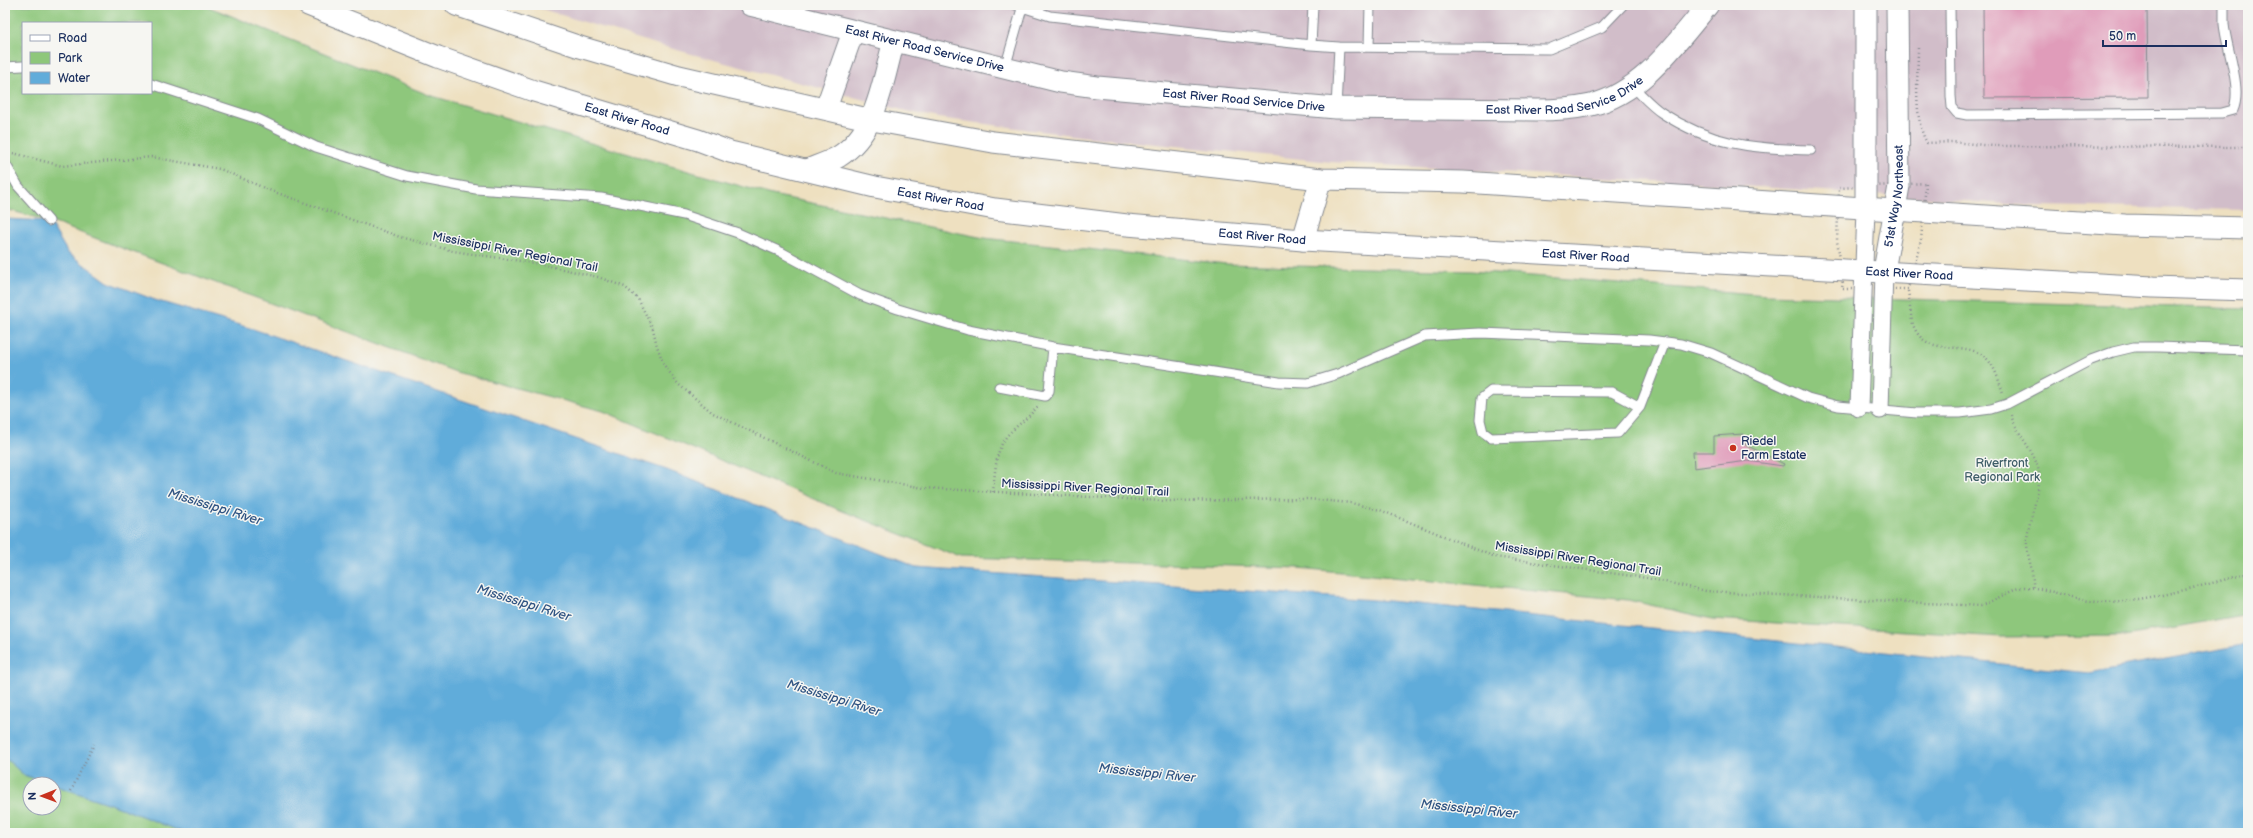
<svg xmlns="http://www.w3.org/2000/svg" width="2253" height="838" font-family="'Balsamiq Sans',sans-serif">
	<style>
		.industrial { fill: #d1bdc9 }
		.green { fill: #8ec77b; stroke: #547b6c; fill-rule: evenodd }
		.water { fill: #61acda; stroke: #3e6e9c }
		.building { fill: #e09cba }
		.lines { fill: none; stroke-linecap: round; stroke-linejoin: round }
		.service-casing { stroke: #84888f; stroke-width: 11 }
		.minor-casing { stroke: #84888f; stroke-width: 19 }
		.tertiary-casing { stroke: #84888f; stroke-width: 23 }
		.path { stroke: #84888f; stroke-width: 2.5; stroke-dasharray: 1 3; stroke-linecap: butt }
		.service { stroke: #fff; stroke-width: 9 }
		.minor { stroke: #fff; stroke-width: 17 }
		.tertiary { stroke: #fff; stroke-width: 21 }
		.poi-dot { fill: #c8321e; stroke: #f6f6f2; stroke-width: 1.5 }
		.labels { text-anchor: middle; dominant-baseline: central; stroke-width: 3; stroke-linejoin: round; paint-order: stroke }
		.street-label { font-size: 12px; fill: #1b2f5e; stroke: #f6f6f2 }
		.poi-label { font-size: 12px; fill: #1b2f5e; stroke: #f6f6f2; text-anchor: start }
		.park-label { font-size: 12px; fill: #3e5d67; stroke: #f6f6f2 }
		.water-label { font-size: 13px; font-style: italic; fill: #305483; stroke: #f6f6f2 }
	</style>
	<rect width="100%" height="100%" fill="#f6f6f2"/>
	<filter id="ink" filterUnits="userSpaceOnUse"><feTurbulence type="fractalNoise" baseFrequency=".025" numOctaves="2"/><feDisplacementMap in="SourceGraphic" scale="8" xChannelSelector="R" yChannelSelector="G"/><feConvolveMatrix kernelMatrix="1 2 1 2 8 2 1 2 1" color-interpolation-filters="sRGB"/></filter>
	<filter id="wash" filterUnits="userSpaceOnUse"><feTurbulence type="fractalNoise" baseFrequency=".012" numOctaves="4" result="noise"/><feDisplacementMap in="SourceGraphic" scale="16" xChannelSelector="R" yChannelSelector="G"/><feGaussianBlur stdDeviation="0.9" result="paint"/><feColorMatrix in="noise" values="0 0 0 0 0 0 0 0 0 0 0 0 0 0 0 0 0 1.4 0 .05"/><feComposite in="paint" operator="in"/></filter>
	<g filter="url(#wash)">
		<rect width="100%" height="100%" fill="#eee0c0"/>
		<path class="industrial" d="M529 5H2248V210L2034 206 1858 193 1331 162 1079 136 938 118 902 110 662 46Z"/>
		<path class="green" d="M5 5H204L429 95 594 144 772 195 984 238 1227 264 1471 271 1767 295 2248 309V614L2125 636 2001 637 1712 619 1628 600 1299 568 961 558 835 508 603 411 456 372 49 221 5 209ZM23 23H151V93H23Z
			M5 758 24 775 51 784H30V808H54V785L116 806 185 833H5Z"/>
		<path class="water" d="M5 219 49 221 68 253 108 282 155 300 253 329 667 470 917 568 1389 601 2089 673 2248 644V833H185L116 806 24 775 5 758Z"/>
		<g id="blocks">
			<path class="building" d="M1983 5H2147L2148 97 1984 98Z
				M1743 434 1744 444 1784 464 1783 466 1748 461 1694 468 1693 452H1714V436Z"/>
		</g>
	</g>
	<g filter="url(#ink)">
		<use href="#blocks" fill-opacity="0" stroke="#84888f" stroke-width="1"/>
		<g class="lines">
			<defs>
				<path id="service" d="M1016 5 1050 16 1311 45
					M1313 5 1311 45 1339 47 1336 108
					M1950 5 1951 96 1952 107 1957 113 1967 115 2222 113 2233 110C2243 89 2226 48 2224 24 2224 18 2224 11 2224 5
					M1339 47 1549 49 1602 27 1623 5
					M1369 47 1370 5
					M5 67 23 66
					M1005 68 1023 5
					M151 84 258 119 316 147 407 176 476 189 601 198 684 215 738 233 781 252 860 295 898 309 968 330 1053 347 1279 382 1308 383 1338 374 1425 336 1480 333 1649 340 1681 344 1711 353 1808 398 1838 406 1917 413H1960L1991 409 2007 404 2091 360 2113 352 2134 347H2157L2248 350
					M1632 86C1642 95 1651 106 1662 113 1711 145 1754 149 1811 150
					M5 163 18 186 49 221
					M999 387 1045 396 1049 391 1053 347
					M1640 407 1612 392 1491 391 1482 398 1480 420 1483 432 1491 438 1618 433 1640 407 1665 342"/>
				<path id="minor" d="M1859 408 1866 209
					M1880 410 1884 271"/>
				<g id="tertiary">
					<path id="s1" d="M308 5 438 57 534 91 698 140 730 152 875 187 995 209 1127 225 1303 240 2153 287 2248 290"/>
					<path d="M456 5 580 47 679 76 872 120 993 142 1321 179 1463 182 2125 225 2248 228"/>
					<path id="s2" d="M750 5 1061 82 1097 87 1336 108 1536 110C1555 110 1573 109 1591 105 1642 93 1676 43 1708 5"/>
					<path d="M826 108 853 32"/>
					<path d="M807 170C817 166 829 162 838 157 878 132 882 82 894 41"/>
					<path d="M1866 209V5"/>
					<path d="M1303 240 1321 179"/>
					<path id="s3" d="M1884 271 1899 186 1897 5"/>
				</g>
			</defs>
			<use href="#service" class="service-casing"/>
			<use href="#minor" class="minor-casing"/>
			<use href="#tertiary" class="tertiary-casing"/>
			<path class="path" d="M1918 48C1918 76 1913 119 1927 143L1952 142 1994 146 2248 147
				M13 153 62 166 151 157 220 169 269 190 400 237 453 251 540 264 598 277 625 287 638 299 653 329 657 346 664 365 678 384 713 413 836 473 924 488 1163 501 1307 499 1351 503 1380 510 1495 557 1647 578 1706 591 1981 606 2018 588 2025 587C2050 588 2074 601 2099 602 2142 603 2206 585 2248 573
				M1926 183 1921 240 1908 289H1842L1843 276 1837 241 1839 188Z
				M1908 291C1910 302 1910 317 1914 327 1928 360 1968 337 1988 360 1996 369 1999 382 2003 393
				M2011 415C2017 435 2036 452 2039 473 2041 492 2029 518 2027 539 2026 555 2034 570 2033 587
				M993 492C995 475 995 452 1006 437 1015 426 1028 419 1038 406
				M71 791 94 744"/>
			<use href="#service" class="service"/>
			<use href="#minor" class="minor"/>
			<use href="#tertiary" class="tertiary"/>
		</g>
	</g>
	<circle class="poi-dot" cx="1733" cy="448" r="4"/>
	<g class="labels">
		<g class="street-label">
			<text stroke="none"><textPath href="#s2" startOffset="180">East River Road Service Drive</textPath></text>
			<text stroke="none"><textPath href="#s2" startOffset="828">East River Road Service Drive</textPath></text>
			<text stroke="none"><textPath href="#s2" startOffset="504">East River Road Service Drive</textPath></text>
			<text stroke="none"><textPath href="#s1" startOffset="339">East River Road</textPath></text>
			<text stroke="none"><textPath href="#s3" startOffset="76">51st Way Northeast</textPath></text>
			<text stroke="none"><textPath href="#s1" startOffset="663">East River Road</textPath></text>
			<text stroke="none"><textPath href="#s1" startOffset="987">East River Road</textPath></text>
			<text transform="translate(515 252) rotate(11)">Mississippi River Regional Trail</text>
			<text stroke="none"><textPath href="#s1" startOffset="1311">East River Road</textPath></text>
			<text stroke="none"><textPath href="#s1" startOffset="1635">East River Road</textPath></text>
			<text transform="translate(1085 488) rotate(3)">Mississippi River Regional Trail</text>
			<text transform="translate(1578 559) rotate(9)">Mississippi River Regional Trail</text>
		</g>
		<g class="poi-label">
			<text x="1741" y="441">Riedel<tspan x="1741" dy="14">Farm Estate</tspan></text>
		</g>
		<g class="park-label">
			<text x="2002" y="463">Riverfront<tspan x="2002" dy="14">Regional Park</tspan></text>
		</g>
		<g class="water-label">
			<text transform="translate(215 507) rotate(17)">Mississippi River</text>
			<text transform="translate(524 603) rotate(17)">Mississippi River</text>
			<text transform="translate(834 698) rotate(17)">Mississippi River</text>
			<text transform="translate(1147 773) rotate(6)">Mississippi River</text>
			<text transform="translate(1469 809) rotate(6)">Mississippi River</text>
		</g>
	</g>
	<rect width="2253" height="838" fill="none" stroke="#f6f6f2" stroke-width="20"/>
	<rect x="22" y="22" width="130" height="72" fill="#f6f6f2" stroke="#9ea6b7"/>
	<rect x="30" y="35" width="20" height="6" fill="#ffffff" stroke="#9ea6b7"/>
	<text x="58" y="42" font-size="12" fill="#1b2f5e">Road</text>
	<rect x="30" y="52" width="20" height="12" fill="#8ec77b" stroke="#9ea6b7"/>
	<text x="58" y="62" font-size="12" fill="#1b2f5e">Park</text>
	<rect x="30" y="72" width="20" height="12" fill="#61acda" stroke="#9ea6b7"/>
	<text x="58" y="82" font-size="12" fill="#1b2f5e">Water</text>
	<g transform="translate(42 796) rotate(269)"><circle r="19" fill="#f6f6f2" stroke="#9ea6b7"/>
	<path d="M0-3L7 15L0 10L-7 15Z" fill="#c8321e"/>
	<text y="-6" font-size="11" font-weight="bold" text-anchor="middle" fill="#1b2f5e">N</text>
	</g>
	<path d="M2103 40v6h123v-6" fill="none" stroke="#1b2f5e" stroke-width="2"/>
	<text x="2109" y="40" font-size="12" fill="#1b2f5e" stroke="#f6f6f2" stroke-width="3" paint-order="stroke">50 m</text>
</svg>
